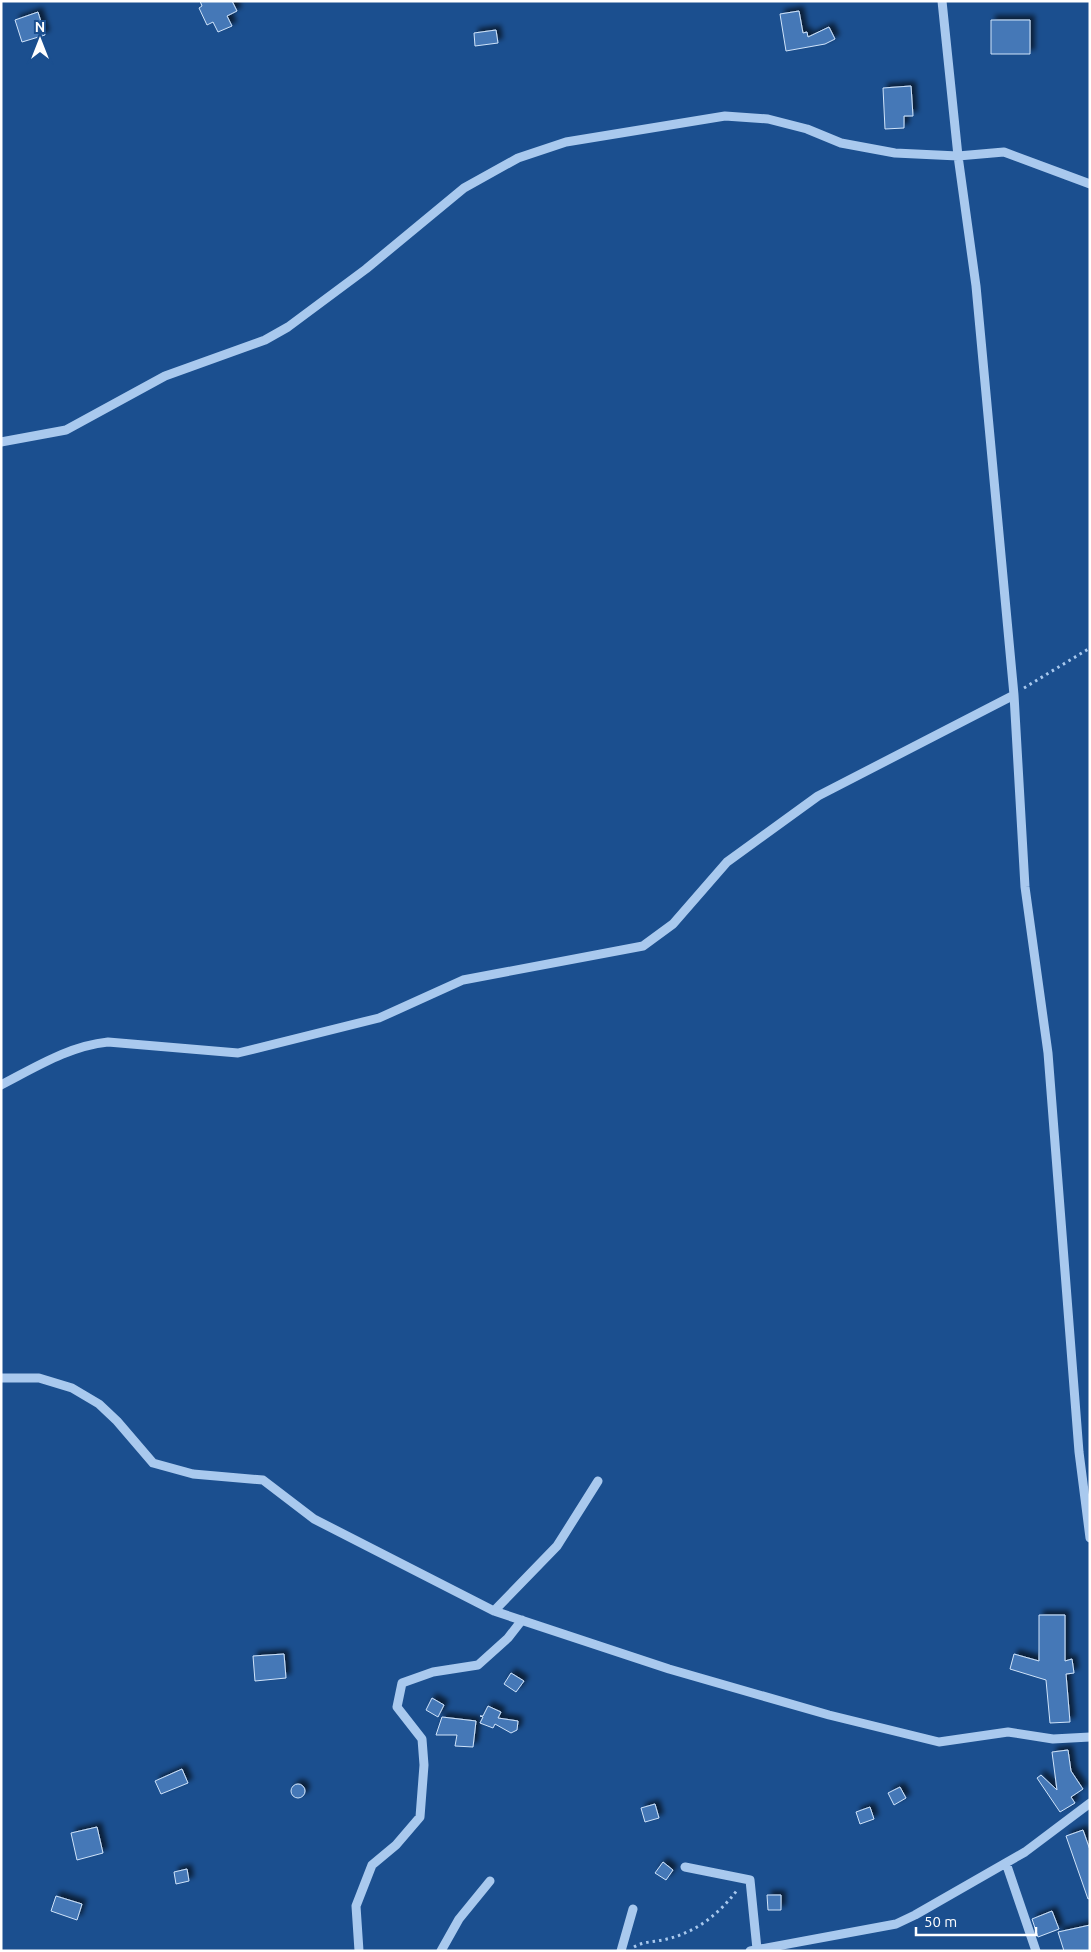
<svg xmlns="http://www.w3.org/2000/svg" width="1091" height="1952" font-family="Ubuntu,sans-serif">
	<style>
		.building { fill: #4478b7; stroke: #cfe3fa; filter: url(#shadow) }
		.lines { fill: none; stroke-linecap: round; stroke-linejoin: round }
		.path { stroke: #a9c9ee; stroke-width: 3; stroke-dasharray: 2.5 4; stroke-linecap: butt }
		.minor { stroke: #a9c9ee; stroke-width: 9 }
	</style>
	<defs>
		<filter id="shadow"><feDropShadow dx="4.5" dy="-4.5" stdDeviation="2.5" flood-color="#0009"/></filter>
	</defs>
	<rect width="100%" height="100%" fill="#1b4f8f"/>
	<path class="building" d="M200 1H232L237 11 227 16 232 26 218 32 213 22 207 25 199 8 202 6Z
		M799 11 803 33 807 32 808 37 829 27 835 39 825 44 786 51 780 14Z
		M38 12 45 35 22 42 15 20Z
		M991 20H1030V54H991Z
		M496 30 498 43 475 46 474 33Z
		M911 86 913 116H904V128L885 129 883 88Z
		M1039 1615H1065V1661L1072 1659 1074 1673 1066 1674 1070 1722 1050 1723 1046 1680 1010 1669 1014 1654 1039 1661Z
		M284 1654 286 1678 255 1681 253 1656Z
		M511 1673 524 1681 516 1692 504 1684Z
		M432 1698 444 1705 438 1717 426 1710Z
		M488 1706 501 1712 498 1718 518 1721 517 1730 511 1733 495 1724 493 1728 480 1723 483 1717 480 1716H483Z
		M442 1717 476 1721 473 1747 455 1746 457 1735H436Z
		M1068 1750 1071 1771 1083 1789 1071 1797 1075 1803 1060 1812 1037 1778 1041 1775 1057 1790 1052 1752Z
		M182 1769 188 1783 161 1794 155 1781Z
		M291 1791a7 7 0 1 1 14 0a7 7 0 1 1-14 0Z
		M900 1787 906 1798 894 1805 888 1793Z
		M655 1804 659 1818 645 1822 641 1808Z
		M870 1807 874 1819 860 1824 856 1812Z
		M97 1827 103 1853 77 1860 71 1833Z
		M1083 1830 1090 1850V1898L1088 1899 1066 1836Z
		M663 1862 673 1870 666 1880 655 1873Z
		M187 1869 189 1881 176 1884 174 1872Z
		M767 1895H781V1910H768Z
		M56 1896 82 1904 77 1920 51 1911Z
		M1052 1911 1059 1929 1038 1937 1032 1919Z
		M1090 1925V1951H1064L1058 1932Z"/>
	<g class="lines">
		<path class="path" d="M1024 688 1090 648
			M634 1947C644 1941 656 1942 667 1939 697 1932 720 1913 738 1889"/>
		<path class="minor" d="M942 1 958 156 976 286 1014 695 1025 887 1048 1053 1079 1452 1090 1538
			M1 442 66 430 165 376 265 340 288 327 366 269 464 188 518 158 566 142 725 116 768 119 807 129 841 143 895 153 958 156 1004 152 1090 184
			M1 1085C36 1067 69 1046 108 1042L238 1053 379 1018 463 980 643 946 673 924 727 862 818 796 1014 695
			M1 1378H39L72 1388 99 1404 117 1421 153 1463 193 1474 263 1480 314 1519 494 1611 669 1669 829 1715 939 1742 1008 1732 1053 1739 1090 1737
			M494 1611 557 1546 598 1481
			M1006 1863 1036 1951
			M685 1867 750 1880 757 1949
			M359 1951 356 1906 372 1865 396 1845 420 1817 424 1765 422 1739 397 1707 402 1683 433 1672 478 1665 508 1638 522 1620
			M441 1951 459 1919 490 1881
			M621 1951 633 1909
			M750 1951 896 1924 915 1915 1025 1852 1090 1803"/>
	</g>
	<rect width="1091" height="1952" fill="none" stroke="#ffffff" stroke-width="5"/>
	<g transform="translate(40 40)" stroke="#1b4f8f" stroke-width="4" paint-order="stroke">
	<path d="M0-4L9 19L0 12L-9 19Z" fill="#ffffff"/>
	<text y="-8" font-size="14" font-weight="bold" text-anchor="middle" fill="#ffffff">N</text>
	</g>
	<path d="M916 1927v8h120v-8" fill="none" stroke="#ffffff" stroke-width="2.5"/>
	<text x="924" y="1927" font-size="15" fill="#ffffff" stroke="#1b4f8f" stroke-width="4" paint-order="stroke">50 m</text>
</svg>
